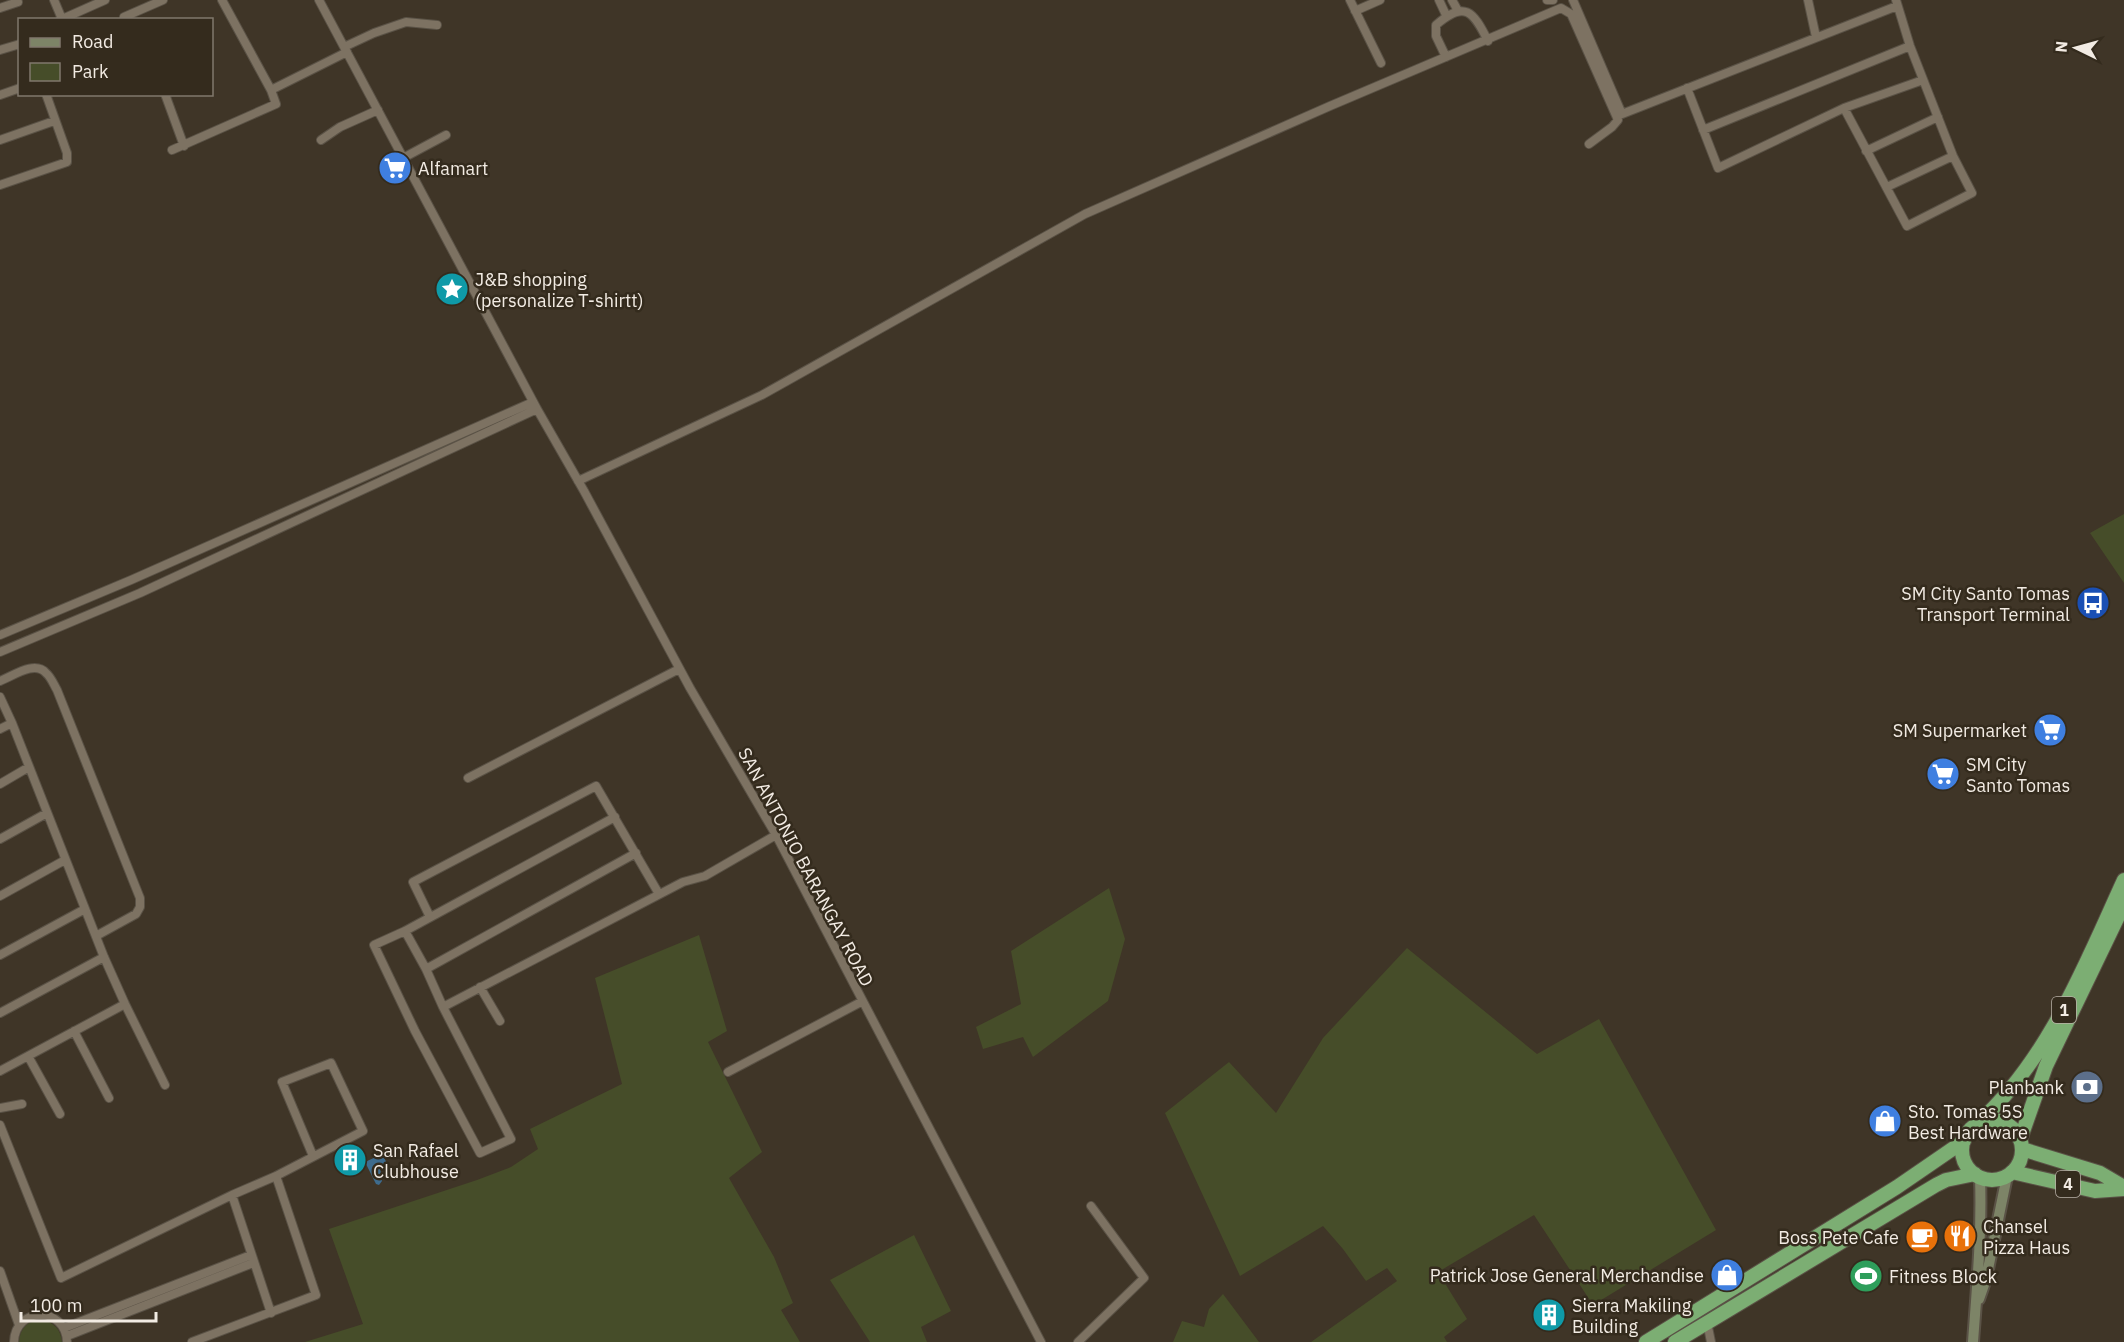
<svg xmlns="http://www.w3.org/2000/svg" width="2124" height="1342" font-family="'IBM Plex Sans',sans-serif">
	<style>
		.green { fill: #464d29 }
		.water { fill: #3e6c8e }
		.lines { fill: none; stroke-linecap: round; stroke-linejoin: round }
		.street-casing { stroke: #5a5246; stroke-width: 10 }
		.secondary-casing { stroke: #5a5246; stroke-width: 14 }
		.highway-casing { stroke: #5a5246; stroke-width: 16 }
		.street { stroke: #7d7262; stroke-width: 8 }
		.secondary { stroke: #7d8467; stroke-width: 10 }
		.highway { stroke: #7cae73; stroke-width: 14 }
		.labels { text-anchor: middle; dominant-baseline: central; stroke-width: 5; stroke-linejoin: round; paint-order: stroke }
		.shield { fill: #342b1d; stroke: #b9b1a8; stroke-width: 1.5 }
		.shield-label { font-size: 16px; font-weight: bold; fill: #f2ebe3 }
		.poi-label { font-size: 18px; fill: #f2ebe3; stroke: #342b1d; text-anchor: start }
		.street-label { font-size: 18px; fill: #f2ebe3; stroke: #342b1d }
	</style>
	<rect width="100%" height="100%" fill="#3f3527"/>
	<path class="green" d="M2124 514V583L2090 533Z
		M1109 888 1125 939 1108 1001 1033 1057 1023 1037 983 1049 976 1027 1021 1004 1011 951Z
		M699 935 727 1031 708 1042 762 1152 729 1178 774 1257 793 1303 781 1310 800 1342H305L363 1324 329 1229 477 1180 511 1167 538 1149 530 1129 622 1084 595 978Z
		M1407 948 1537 1054 1599 1019 1716 1230 1593 1305 1534 1215 1438 1272 1467 1319 1444 1337 1447 1342H1311L1397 1281 1387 1268 1366 1281 1343 1249 1323 1226 1240 1276 1165 1113 1229 1062 1276 1113 1323 1038Z
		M914 1235 951 1311 921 1327 927 1342H870L830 1280Z
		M1223 1294 1259 1342H1173L1182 1321 1204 1327 1209 1309Z
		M42 1320C54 1322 61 1330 62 1342H19C20 1328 28 1320 42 1320Z"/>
	<path class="water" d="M378 1156 384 1157 387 1164 380 1167 382 1181 379 1185 376 1184 365 1162Z"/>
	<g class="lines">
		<defs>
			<path id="street" d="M54 0 62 19
				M319 0 537 409 584 491 690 688 776 835 1041 1342
				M1350 0 1381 63
				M1439 0 1446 15
				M1452 0 1457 9
				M1547 0H1553
				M1573 0 1622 114 1897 6
				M1808 0 1816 37
				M0 8 18 2
				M1355 11 1380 0
				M124 17 163 0
				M60 20 105 0
				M344 47 374 33 406 22 437 25
				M0 50 20 44
				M1446 57 1436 36V25C1465 0 1473 11 1488 41
				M1687 88 1718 168 1844 108 1923 80
				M271 90 347 52
				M165 94 184 146
				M0 95 20 88
				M1844 108 1907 226 1972 193 1953 156 1910 46 1896 0
				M1703 130 1910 46
				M0 140 54 121
				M321 140 340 127 378 110
				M172 150 276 104 271 90 222 0
				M1866 151 1938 117
				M403 158 446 135
				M0 185 67 162V153L46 94
				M1887 187 1953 156
				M578 481 762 395 1085 214 1330 106 1561 8 1571 14 1618 120 1612 127 1589 144
				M0 635 131 580 533 402
				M0 652 140 593 537 409
				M0 681C13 676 35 660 46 673 51 677 54 685 57 690L140 898V907L136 914 96 936
				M0 697 12 723 104 957 125 1004 165 1085
				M0 729 12 723
				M468 778 679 669
				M0 784 29 767
				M0 839 47 813
				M0 896 65 860
				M430 917 413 882 596 786 659 894
				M405 931 426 969 443 1007 511 1139 480 1153 415 1031 374 945 405 931 615 817
				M0 955 85 909
				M426 969 636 853
				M480 987 500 1021
				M443 1007 683 882 705 876 776 835
				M0 1013 104 957
				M74 1031 109 1098
				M28 1056 60 1114
				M0 1071 125 1004
				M728 1072 861 1002
				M0 1108 22 1104
				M0 1125 61 1278 232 1195 276 1176 363 1131 331 1063 282 1082 313 1156
				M232 1195 271 1313
				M0 1271 19 1325
				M1707 1322 1711 1342
				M64 1328 251 1255
				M67 1336 253 1263
				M14 1342C15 1306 66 1306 67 1342
				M192 1342 316 1295 276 1176
				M1078 1342 1144 1278 1091 1206"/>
			<path id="secondary" d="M1979 1299 1986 1279 2007 1176
				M1973 1342C1977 1287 1982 1232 1980 1177"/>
			<path id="highway" d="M1962 1150a30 30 0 1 1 60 0a30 30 0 1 1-60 0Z
				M1978 1123C2049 1059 2085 965 2124 880
				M2020 1140 2046 1066 2124 904
				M2022 1149 2100 1173 2124 1187
				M2012 1172 2095 1191 2124 1189
				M1646 1342 1897 1187 1964 1141
				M1675 1342 1936 1185 1946 1180 1975 1174"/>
		</defs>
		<use href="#street" class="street-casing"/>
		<use href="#secondary" class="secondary-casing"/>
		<use href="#highway" class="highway-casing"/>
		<use href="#street" class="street"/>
		<use href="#secondary" class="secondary"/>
		<use href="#highway" class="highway"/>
	</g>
	<defs>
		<symbol id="supermarket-disc" viewBox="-11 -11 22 22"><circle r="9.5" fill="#3f7fe0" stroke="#342b1d"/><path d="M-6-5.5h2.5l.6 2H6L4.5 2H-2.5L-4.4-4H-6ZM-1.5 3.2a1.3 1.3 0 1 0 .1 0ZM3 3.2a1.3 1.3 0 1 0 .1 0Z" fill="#fff"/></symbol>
		<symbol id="sight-disc" viewBox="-11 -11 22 22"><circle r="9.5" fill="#0f9aa8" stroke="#342b1d"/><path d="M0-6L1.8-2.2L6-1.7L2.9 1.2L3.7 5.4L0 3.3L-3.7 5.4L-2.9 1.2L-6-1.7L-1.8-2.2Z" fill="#fff"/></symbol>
		<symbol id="bus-disc" viewBox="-11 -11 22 22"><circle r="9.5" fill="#1a4fb4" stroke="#342b1d"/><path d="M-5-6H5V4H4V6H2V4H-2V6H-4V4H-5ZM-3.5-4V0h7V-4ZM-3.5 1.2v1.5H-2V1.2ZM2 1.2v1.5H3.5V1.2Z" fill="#fff"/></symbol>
		<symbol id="bank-disc" viewBox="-11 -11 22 22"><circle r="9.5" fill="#5c6f8a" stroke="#342b1d"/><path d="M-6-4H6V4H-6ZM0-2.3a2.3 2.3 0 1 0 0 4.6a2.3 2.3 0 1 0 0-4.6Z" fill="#fff"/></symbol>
		<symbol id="shop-disc" viewBox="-11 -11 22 22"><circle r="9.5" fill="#3f7fe0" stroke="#342b1d"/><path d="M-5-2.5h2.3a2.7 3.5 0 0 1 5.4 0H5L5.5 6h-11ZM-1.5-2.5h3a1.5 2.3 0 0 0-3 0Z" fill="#fff"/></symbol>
		<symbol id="building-disc" viewBox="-11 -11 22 22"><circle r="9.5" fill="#0f9aa8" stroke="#342b1d"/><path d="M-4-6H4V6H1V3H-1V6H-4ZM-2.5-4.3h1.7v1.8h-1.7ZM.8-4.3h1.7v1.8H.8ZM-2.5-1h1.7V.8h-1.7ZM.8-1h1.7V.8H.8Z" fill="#fff"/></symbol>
		<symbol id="restaurant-disc" viewBox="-11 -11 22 22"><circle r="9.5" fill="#e8710a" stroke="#342b1d"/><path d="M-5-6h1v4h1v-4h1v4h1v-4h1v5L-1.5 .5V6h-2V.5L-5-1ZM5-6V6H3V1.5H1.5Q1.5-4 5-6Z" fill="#fff"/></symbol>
		<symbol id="cafe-disc" viewBox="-11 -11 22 22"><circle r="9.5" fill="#e8710a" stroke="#342b1d"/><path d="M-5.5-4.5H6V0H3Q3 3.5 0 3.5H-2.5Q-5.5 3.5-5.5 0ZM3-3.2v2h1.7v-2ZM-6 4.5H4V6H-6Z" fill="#fff"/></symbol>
		<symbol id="stadium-disc" viewBox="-11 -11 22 22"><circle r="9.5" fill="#2e9e5b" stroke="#342b1d"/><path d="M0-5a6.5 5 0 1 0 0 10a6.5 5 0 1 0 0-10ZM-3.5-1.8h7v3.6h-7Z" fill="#fff"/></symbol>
	</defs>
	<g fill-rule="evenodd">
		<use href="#supermarket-disc" x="376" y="149" width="38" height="38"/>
		<use href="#sight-disc" x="433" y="270" width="38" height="38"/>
		<use href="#bus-disc" x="2074" y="584" width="38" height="38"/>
		<use href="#supermarket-disc" x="2031" y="711" width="38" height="38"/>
		<use href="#supermarket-disc" x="1924" y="755" width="38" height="38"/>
		<use href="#bank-disc" x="2068" y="1068" width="38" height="38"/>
		<use href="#shop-disc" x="1866" y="1102" width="38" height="38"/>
		<use href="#building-disc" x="331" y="1141" width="38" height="38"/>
		<use href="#restaurant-disc" x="1941" y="1217" width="38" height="38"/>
		<use href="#cafe-disc" x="1903" y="1218" width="38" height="38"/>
		<use href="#shop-disc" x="1708" y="1256" width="38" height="38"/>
		<use href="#stadium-disc" x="1847" y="1257" width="38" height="38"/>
		<use href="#building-disc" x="1530" y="1296" width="38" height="38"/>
	</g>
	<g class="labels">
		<g class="shield">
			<rect x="2052" y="997" width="24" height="26" rx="4.5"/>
			<rect x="2056" y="1171" width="24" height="26" rx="4.5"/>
		</g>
		<g class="shield-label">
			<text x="2064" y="1010">1</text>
			<text x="2068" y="1184">4</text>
		</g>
		<g class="poi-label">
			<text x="418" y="168">Alfamart</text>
			<text x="475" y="279">J&amp;B shopping<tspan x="475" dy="21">(personalize T-shirtt)</tspan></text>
			<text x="2070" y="593" text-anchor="end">SM City Santo Tomas<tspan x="2070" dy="21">Transport Terminal</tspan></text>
			<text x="2027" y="730" text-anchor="end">SM Supermarket</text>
			<text x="1966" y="764">SM City<tspan x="1966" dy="21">Santo Tomas</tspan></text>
			<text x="2064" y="1087" text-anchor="end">Planbank</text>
			<text x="1908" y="1111">Sto. Tomas 5S<tspan x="1908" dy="21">Best Hardware</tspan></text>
			<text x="373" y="1150">San Rafael<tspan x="373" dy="21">Clubhouse</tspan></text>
			<text x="1983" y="1226">Chansel<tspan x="1983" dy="21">Pizza Haus</tspan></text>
			<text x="1899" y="1237" text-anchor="end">Boss Pete Cafe</text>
			<text x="1704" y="1275" text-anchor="end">Patrick Jose General Merchandise</text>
			<text x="1889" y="1276">Fitness Block</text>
			<text x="1572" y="1305">Sierra Makiling<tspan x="1572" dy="21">Building</tspan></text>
		</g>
		<g class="street-label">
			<text transform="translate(806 867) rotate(62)">SAN ANTONIO BARANGAY ROAD</text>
		</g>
	</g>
	<rect x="18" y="18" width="195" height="78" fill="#342b1d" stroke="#80786c" stroke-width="1.5"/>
	<rect x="30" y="38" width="30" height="9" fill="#7d8467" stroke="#80786c" stroke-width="1.5"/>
	<text x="72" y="48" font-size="18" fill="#f2ebe3">Road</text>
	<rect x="30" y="63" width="30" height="18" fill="#464d29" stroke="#80786c" stroke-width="1.5"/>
	<text x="72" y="78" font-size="18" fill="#f2ebe3">Park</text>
	<g transform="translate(2076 48) rotate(275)" stroke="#342b1d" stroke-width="4.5" paint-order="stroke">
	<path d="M0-4.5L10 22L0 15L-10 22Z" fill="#f2ebe3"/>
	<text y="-9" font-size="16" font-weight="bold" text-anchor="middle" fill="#f2ebe3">N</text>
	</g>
	<path d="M21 1312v9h135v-9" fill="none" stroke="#f2ebe3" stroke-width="3"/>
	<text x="30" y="1312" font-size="18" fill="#f2ebe3" stroke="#342b1d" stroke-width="4.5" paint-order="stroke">100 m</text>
</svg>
